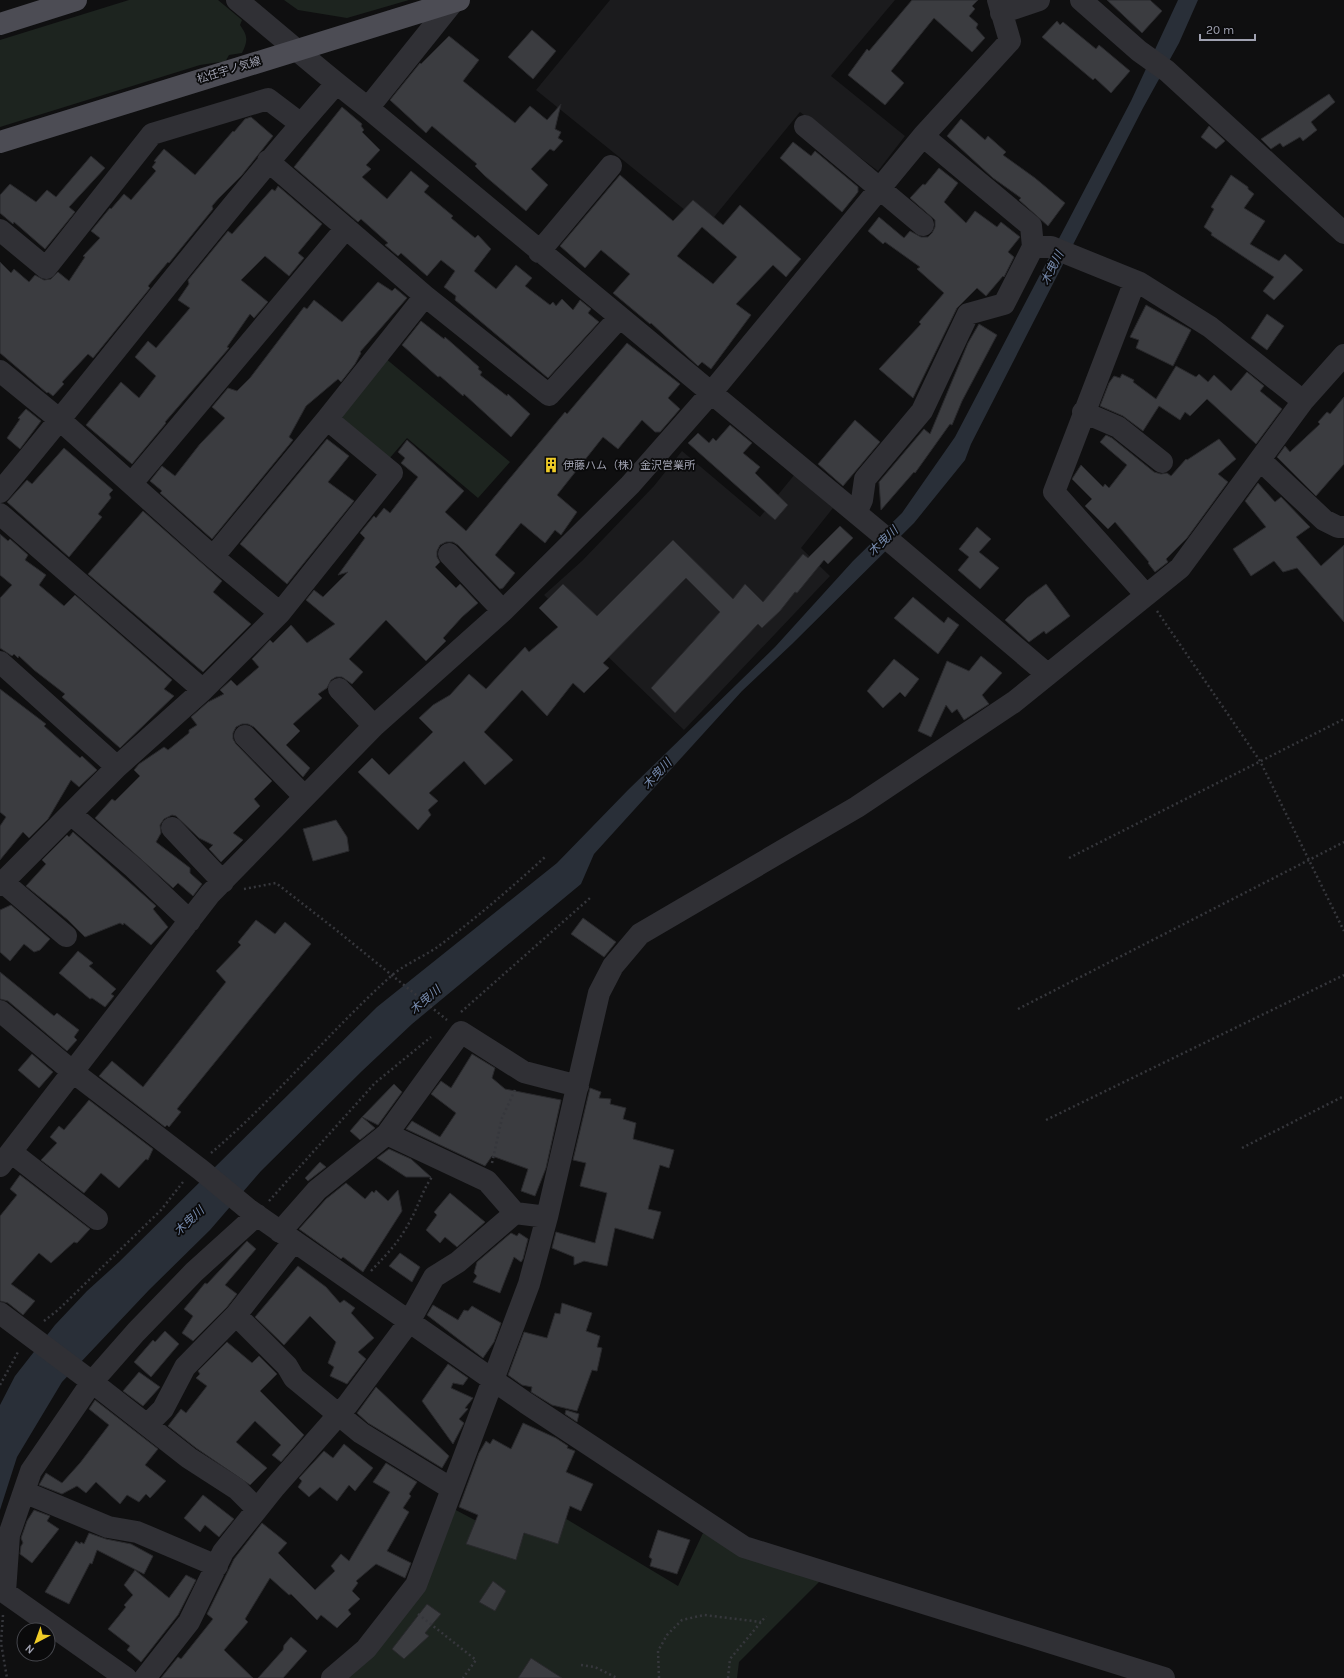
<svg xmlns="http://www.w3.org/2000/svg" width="1344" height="1678" font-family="Karla,'Noto Sans JP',sans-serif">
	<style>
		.built { fill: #1b1b1d }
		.green { fill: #1d241f }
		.water { fill: #292f38 }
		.building { fill: #3b3c40; stroke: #29292c; fill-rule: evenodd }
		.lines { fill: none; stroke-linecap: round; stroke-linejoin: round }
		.path { stroke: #36373c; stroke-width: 2.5; stroke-dasharray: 2 3; stroke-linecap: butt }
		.minor { stroke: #303035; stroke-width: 22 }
		.major { stroke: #4c4c54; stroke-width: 22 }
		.labels { text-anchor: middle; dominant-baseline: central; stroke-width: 3.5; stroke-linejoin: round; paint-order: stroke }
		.street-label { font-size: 11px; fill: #a0a2b1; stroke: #0a0a0b }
		.poi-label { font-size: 11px; fill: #a0a2b1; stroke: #0a0a0b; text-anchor: start }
		.water-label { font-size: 12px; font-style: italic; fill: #768aad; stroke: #0a0a0b }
	</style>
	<rect width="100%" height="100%" fill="#0f0f10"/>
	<path class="built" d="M610 0H895L831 76 905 136 878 171 800 112 706 227 536 90Z
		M682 451 760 517 795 474 833 508 801 548 830 576 684 730 544 595 582 561 654 486Z"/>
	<path class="green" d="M129 0H218L242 20 240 25C248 36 248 41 242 53L229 55 224 64 220 62 200 65 0 127V40Z
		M284 0H409L347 18 298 10Z
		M385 358 510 462 478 498 407 438 388 460 341 420 338 413Z
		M538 1502 678 1586 703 1533 733 1550 823 1578 739 1662 737 1678H340L369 1657 452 1508 520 1544Z"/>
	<path class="water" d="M1178 0H1198L1179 43 1143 108 971 444 965 460 914 523 792 644 742 691 594 854 581 884 412 1024 362 1071 261 1171 210 1230 149 1290 62 1382 17 1457 0 1510V1405L15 1376 55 1325 87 1291 119 1262 377 1007 557 863 628 790 775 647 853 561 902 513 955 437 1131 101Z"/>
	<path class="building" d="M912 0H978L972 6 975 9 969 16 978 24 976 28 985 38 972 52 934 18 891 71 904 83 885 105 848 75 867 49 869 51Z
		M1107 0H1150L1162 11 1142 33Z
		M1057 21 1060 25 1063 22 1096 49 1099 45 1130 71 1111 93 1095 78 1093 80 1042 37Z
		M532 30 556 51 533 79 508 57Z
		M449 36 479 60 463 81 515 123 530 106 547 120 561 104 555 129 561 132 558 138 563 141 554 151 550 149 531 169 548 185 526 211 485 176 475 166 477 164 432 126 426 133 390 100 420 63 421 64Z
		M1329 94 1335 102 1311 122 1317 130 1303 141 1300 137 1283 147 1280 143 1271 149 1261 139Z
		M342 107 362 124 361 126 364 130 362 132 380 150 366 165 371 169 362 177 387 199 411 171 429 186 424 192 453 216 451 218 475 238 478 235 491 249 474 271 496 289 516 265 532 278 525 286 550 305 553 302 556 306 562 299 573 310 580 300 591 309 588 313 599 322 548 378 455 300 456 296 444 287 455 271 441 260 427 276 401 253 398 256 385 245 388 243 361 219 358 222 294 167Z
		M251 117 273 136 242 175 219 198 212 206 213 209 169 263 168 262 148 286 150 288 93 358 88 354 62 382 64 384 53 396 48 392 47 393 0 353V262L11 273 14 269 29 282 35 275 44 280 51 279 58 272 69 281 85 257 83 256 100 238 91 231 110 208 111 209 124 194 131 200 156 171 152 167 156 162 154 161 164 149 195 175 233 131 234 132 245 119Z
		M961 119 985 140 988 136 1006 152 1003 155 1035 178 1065 203 1048 226 1019 200 1021 198 993 178 947 136Z
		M1209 126 1225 141 1216 149 1201 137Z
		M793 142 811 156 815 151 858 187V192L842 212 780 158Z
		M91 156 105 168 69 207 75 212 45 249 14 222 13 224 0 213V195L10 184 36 202 47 190 56 197Z
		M939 168 958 183 944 202 966 223 975 211 997 227 1001 222 1020 237 1008 252 1014 257 1004 277 1003 276 986 296 977 288 957 308 913 398 879 369 921 324 919 322 944 293 917 269 920 267 885 242 883 244 868 231 879 217 904 238 910 231 921 237H928L932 233 935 227V220L910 198 923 184 925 185Z
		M620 175 673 221 693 200 723 225 740 205 801 259 786 277 773 265 736 304 751 315 711 369 702 362 698 366 651 323 650 324 613 293 630 274 601 250 585 268 560 246ZM702 227 737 257 713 284 677 256Z
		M1231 175 1248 187V189L1254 194 1244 208 1265 221 1250 244 1279 261 1285 254 1303 270 1274 300 1263 291 1274 277 1211 235 1212 233 1204 227 1214 209 1211 207Z
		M278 186 322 224 298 253 304 258 289 276 265 256 241 280 268 302 254 318 250 314 227 347 229 348 165 422 166 423 132 464 86 425 121 382 139 398 156 376 135 357 148 341 156 348 190 308 178 300 189 284 188 280 228 231 232 234 272 189 275 191Z
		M378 282 392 291 395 288 407 298 360 352 361 353 355 364 341 382 338 379 306 406 289 437 293 440 212 539 160 493 162 491 150 481 162 466 175 476 200 444 225 418 212 407 228 388 237 391 250 378 304 307 307 309 314 300 342 322Z
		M1146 305 1191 330 1173 366 1136 348 1139 340 1130 337Z
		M1267 314 1284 326 1267 350 1251 338Z
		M421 321 444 339 445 337 479 367 478 369 482 372 480 375 507 396 508 394 530 414 511 437 464 394 463 396 440 376 438 377 402 345Z
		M979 324 997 335 962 401 952 425 950 424 915 473 914 472 881 510 879 482 924 429 930 434 968 343Z
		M627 343 680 384 668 398 680 409 660 432H655L642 420 618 449 603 437 557 495 577 512 561 535 555 530 545 543 521 523 495 555 515 573 503 588 500 589 458 545 453 542H446L440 545 437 551V557L440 562 435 567 456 588 460 584 478 603 462 617 443 638 446 641 426 661 386 620 349 659 363 672 352 684 342 677H336L331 680 327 688 318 694 322 698 293 724 300 731 286 745 310 768 303 777 254 727 248 724H242L236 727 233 733V739L236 744 272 781 254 799 260 806 233 833 243 840 221 862 209 849 213 845 199 838 176 816 172 815 164 819 160 825 161 833 156 842 190 868V873L202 884 193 896 178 883 173 888 95 818 112 799 115 801 140 776 134 770 139 764 164 747 168 750 189 733V730L197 725 191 717 208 702 224 694 220 690 231 680 237 686 259 667 252 659 270 640 273 643 291 625 307 643 335 624 306 600 314 590 323 597 348 572 338 575 365 538 360 533 374 516 376 518 384 508 390 513 418 477 401 463 405 458 398 452 407 440 464 491 445 512 466 531 565 412 567 414Z
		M1176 366 1196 377 1199 374 1208 382 1214 375 1231 391 1247 372 1264 386 1260 391 1282 409 1256 444 1207 399 1190 416 1185 412 1180 420 1159 406 1143 431 1123 416 1100 406 1109 383 1114 376 1120 378 1122 374 1134 380 1133 382 1156 399Z
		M1344 397V464L1316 496 1277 457 1285 446 1290 452 1320 424 1318 422 1327 412 1330 414Z
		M26 409 41 421 20 449 7 438 20 419 18 418Z
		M855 420 880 442 843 486 818 464Z
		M730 425 752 443 743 453 760 467 755 473 788 505 775 520 688 443 698 433 709 443 713 438 716 441Z
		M1106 435 1112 438 1154 472 1161 474 1167 473 1171 476 1186 459 1187 460 1219 439 1236 459 1218 474 1228 482 1187 538 1166 559 1168 562 1155 572 1148 563 1149 562 1115 522 1108 529 1085 506 1092 499 1072 479 1081 465 1103 487 1105 484 1109 488 1127 465 1100 442Z
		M327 439 349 456 328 482 354 501 287 584 240 544Z
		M64 448 113 490 109 494 111 498 98 514 102 517 69 557 7 502 27 480 32 484Z
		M1258 483 1275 502 1281 497 1310 527 1296 537 1321 566 1344 545V622L1297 568 1283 572 1274 561 1251 576 1233 549 1266 527 1245 501Z
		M143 511 222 581 213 592 251 624 203 672 88 574Z
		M840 526 853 538 828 564 824 560 797 593 795 592 780 611 762 628 758 624 675 713 651 688 720 612 686 578 603 663 609 668 584 693 573 683 547 716 522 690 484 732 513 760 485 785 464 761 429 793 438 801 428 810 431 815 418 830 358 772 372 758 389 775 433 732 419 718 433 705 450 695 469 674 486 689 525 647 529 652 558 627 539 608 563 584 597 616 673 540 733 599 745 584 763 602 803 554 808 558Z
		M977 527 991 539 979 552 999 568 980 589 958 570 969 557 959 549Z
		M0 534 8 541 10 539 28 555 25 560 46 575 39 585 64 606 75 595 172 680 164 689 174 696 120 748 62 697 65 694 34 670 19 656 18 658 14 654 12 656 0 648V598L12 585 0 575Z
		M1046 584 1070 616 1046 634 1044 631 1029 642 1005 620 1027 598Z
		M913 597 944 623 948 617 959 625 938 654 894 618Z
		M981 656 1002 673 982 695 989 704 964 720 957 709 952 713 946 705 931 737 918 731 947 661 969 671Z
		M894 659 919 679 905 697 900 692 883 708 867 691Z
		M0 689 46 724 44 726 80 758 82 756 97 770 79 787 71 780 48 819 29 838 23 832 0 860V826L6 817 0 812Z
		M336 820 347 837 349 851 313 861 303 829Z
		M73 832 156 906 153 909 168 927 151 945 124 923 123 925 120 923 85 937 68 920 26 886 46 864 42 860 67 835 69 837Z
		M11 905 50 939 40 950 34 952 24 944 10 961 0 952V910Z
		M583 918 616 942 604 957 571 934Z
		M256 920 275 934 285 922 311 944 177 1109 181 1112 169 1127 167 1125 165 1127 99 1076 112 1061 143 1087 226 982 216 971 241 945 238 942Z
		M78 951 93 963 89 966 116 989 111 994 114 996 105 1007 92 998 90 999 59 973Z
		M0 972 54 1016 57 1013 79 1030 74 1037 77 1040 67 1051 8 1001 0 999Z
		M32 1054 53 1072 39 1088 18 1070Z
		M472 1054 495 1068 492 1078 505 1089 561 1100 546 1168 535 1196 521 1191 528 1169 492 1156 485 1166 406 1129 412 1121 440 1137 456 1113 431 1094 441 1081 451 1088Z
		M394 1084 402 1092 378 1125 362 1117Z
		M590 1088 601 1092 599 1098 611 1099 610 1104 626 1108 623 1119 636 1123 633 1139 674 1150 669 1168 660 1165 648 1209 661 1212 653 1239 615 1228 607 1266 584 1261 574 1265V1257L552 1248 556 1232 595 1243 607 1193 580 1186 586 1163 573 1160Z
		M89 1100 153 1149 148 1160 146 1159 119 1188 101 1173 84 1193 41 1160 57 1143 50 1137 59 1126 64 1130Z
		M362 1117 375 1128 360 1140 350 1131Z
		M389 1149 411 1159 431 1177H406L377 1158Z
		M320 1162 326 1167 308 1181 305 1178Z
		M20 1175 90 1229 77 1243 74 1242 51 1263 39 1253 11 1284 35 1301 23 1315 8 1303 0 1301V1216L17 1195 10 1189Z
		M346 1183 365 1199 372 1191 374 1193 376 1190 388 1201 398 1190 402 1211 363 1272 343 1257 341 1259 299 1229 326 1199Z
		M450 1193 485 1222 457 1247 445 1237 440 1243 426 1230 437 1215 434 1212Z
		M511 1233 517 1236 519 1233 528 1239 523 1259 521 1262 514 1257 500 1293 473 1282 477 1276 474 1273 477 1262Z
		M247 1241 256 1249 225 1285 237 1294 227 1307 193 1341 182 1333 193 1316 184 1309 205 1283 207 1284Z
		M400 1253 420 1267 412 1282 389 1266Z
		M298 1266 326 1287 340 1303 344 1300 355 1308 351 1313 374 1338 358 1352 366 1359 347 1384 330 1376 334 1367 328 1363 336 1342 310 1316 284 1345 255 1317Z
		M562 1303 592 1313 586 1331 600 1336 597 1347 602 1348 597 1371 592 1370 577 1411 552 1405 531 1392 532 1387 522 1385 508 1375 524 1332 547 1338 555 1313 560 1314Z
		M433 1305 458 1320 464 1310 468 1311 472 1306 501 1323 494 1342 483 1358 427 1315Z
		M165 1331 179 1344 151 1377 134 1362 153 1340 155 1342Z
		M227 1342 252 1363 259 1356 277 1374 260 1391 304 1435 281 1462 272 1455 281 1445 255 1421 236 1442 267 1468 250 1485 196 1448 168 1426 181 1409 186 1413 207 1386 196 1378 200 1374 198 1371Z
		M448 1364 468 1378 463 1385 453 1383 451 1388 473 1398 465 1408 468 1409 459 1419 464 1423 453 1444 422 1401Z
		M139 1372 160 1387 143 1406 123 1391Z
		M376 1387 449 1456 442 1468 368 1423 357 1413Z
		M95 1400 158 1449 145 1465 166 1481 150 1498 146 1494 139 1502 127 1495 120 1504 96 1482 86 1493 77 1486 62 1494 39 1485 46 1473 62 1483 80 1463 109 1425 89 1409Z
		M566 1410 579 1414 577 1422 565 1414Z
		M523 1423 556 1438 568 1446 567 1448 575 1451 566 1472 593 1484 581 1511 570 1506 558 1544 524 1533 516 1560 466 1544 478 1515 459 1507 479 1453 486 1441 490 1444 493 1439 511 1449Z
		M344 1444 373 1468 355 1491 349 1485 337 1501 320 1487 309 1497 298 1487 302 1481 299 1478 324 1451 333 1458Z
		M386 1463 417 1482 409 1494 411 1496 403 1508 409 1512 387 1551 411 1563 405 1578 376 1564 356 1581 358 1583 352 1591 360 1599 348 1610 351 1614 337 1628 321 1615 317 1620 291 1594 289 1595 270 1578 245 1619 248 1622 224 1650 253 1678H161L178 1657 181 1659 213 1619 207 1614 234 1559 262 1523 287 1543 278 1553 315 1590 335 1571 331 1566 341 1554 349 1561 390 1492 373 1482Z
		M203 1495 234 1519 219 1537 205 1525 200 1532 184 1518Z
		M34 1510 50 1516 47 1521 59 1529 32 1563 20 1554 21 1546 23 1543 21 1538 27 1521Z
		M658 1530 690 1540 677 1574 650 1566 652 1559 649 1557Z
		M89 1533 106 1539 131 1544 153 1556 144 1574 97 1550 92 1564 90 1563 69 1604 45 1592 76 1541 80 1544 81 1542 84 1544Z
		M135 1570 169 1598 186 1575 196 1580 178 1615 141 1662 127 1650 130 1646 108 1629 126 1607 124 1605 133 1595 124 1585Z
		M493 1581 506 1591 495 1611 479 1602Z
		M427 1604 441 1614 425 1633 429 1636 404 1659 392 1649Z
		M291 1637 307 1651 283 1678H258L283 1650 284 1645Z
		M531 1658 562 1678H518Z"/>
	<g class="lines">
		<path class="path" d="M1157 611 1260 761 1344 931
			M1069 858 1344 719
			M244 889 276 883 335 929 447 1020
			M1018 1009 1344 842
			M461 1012 590 898
			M1046 1120 1344 975
			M1242 1148 1344 1096
			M211 1153C275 1099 328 1033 390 977 403 965 421 958 436 948 474 920 510 889 545 857
			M492 1163 502 1118 515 1090
			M269 1201 375 1083 431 1037
			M371 1271C388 1253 400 1241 411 1219 419 1205 422 1191 432 1177
			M44 1321 58 1310 161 1210 183 1182
			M0 1385 18 1352
			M418 1614 476 1660 463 1678
			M3 1615 1 1643 7 1678
			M581 1665 595 1667 617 1678
			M659 1678 658 1651 667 1635 682 1620 704 1615 761 1622
			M728 1678 730 1659 766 1616"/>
		<path class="minor" d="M237 0C281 36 323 74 368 108L897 547 1047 674
			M1081 0 1139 51 1167 71 1344 233
			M1001 13 1039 0
			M368 108 453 2
			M805 126 923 225
			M268 161 425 296 549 395 619 318
			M0 230 46 268 152 134 268 99 301 124
			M1033 247H1051L1140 283 1210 327 1303 401
			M539 252 611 166
			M1135 281 1054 492 1146 595
			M0 371 60 420 213 557 327 419 425 296
			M1083 412 1118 427 1162 462
			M1260 460 1324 520 1338 527H1344
			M132 483 346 228
			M0 492C113 357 219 216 336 84
			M856 513 862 500 865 479 922 411 968 314 1004 304 1033 247 1031 226 923 136
			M0 514 203 690
			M449 554 503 611
			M213 557 280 613
			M0 662 117 767
			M339 689 374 726
			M245 736 304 796
			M71 814 134 868 190 921
			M172 828 223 882
			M3 882 66 936
			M0 885 117 767 203 690 280 613 392 473 327 419
			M0 1011 73 1072 201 1170 248 1209 526 1403 744 1547 1164 1678
			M387 1134 461 1032 524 1072 578 1086
			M11 1152 97 1219
			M0 1166 210 894 374 726 503 611 630 485 711 393 923 136 1010 41 998 0
			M280 1232 317 1190 387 1134 487 1181 515 1213
			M0 1313 92 1382 189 1458 237 1489 257 1509
			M236 1315 287 1366 294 1378 361 1433 452 1489
			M147 1425 163 1409 185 1367 236 1315 294 1241
			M24 1492 108 1527 137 1532 217 1566
			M0 1589 126 1678
			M5 1592 9 1535 31 1471 92 1382 136 1332 194 1272 257 1215
			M145 1678 189 1622 223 1552 275 1487 348 1404 409 1322 434 1277 458 1262 515 1213 547 1217
			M332 1678 366 1649 416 1585 529 1284 547 1217 599 993 613 966 640 934 857 807 1014 702 1180 568 1303 401 1344 355"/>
		<path class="major" d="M0 24 76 0
			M0 142 459 0"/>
	</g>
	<defs>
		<symbol id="building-bare" viewBox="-9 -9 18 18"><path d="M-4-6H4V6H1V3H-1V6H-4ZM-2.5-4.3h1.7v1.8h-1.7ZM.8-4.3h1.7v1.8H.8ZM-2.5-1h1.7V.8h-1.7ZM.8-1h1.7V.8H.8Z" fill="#efcc27" stroke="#0a0a0b" stroke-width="2.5" paint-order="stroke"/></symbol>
	</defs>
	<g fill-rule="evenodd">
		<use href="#building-bare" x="540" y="454" width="22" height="22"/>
	</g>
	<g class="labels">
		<g class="street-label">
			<text transform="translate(229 70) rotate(-17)">松任宇ノ気線</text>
		</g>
		<g class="poi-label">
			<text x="563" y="465">伊藤ハム（株）金沢営業所</text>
		</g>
		<g class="water-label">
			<text transform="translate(1052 268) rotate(-63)">木曳川</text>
			<text transform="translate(883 541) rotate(-44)">木曳川</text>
			<text transform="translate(657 774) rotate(-47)">木曳川</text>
			<text transform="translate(425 1000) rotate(-41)">木曳川</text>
			<text transform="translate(189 1221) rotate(-43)">木曳川</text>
		</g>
	</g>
	<g transform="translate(36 1642) rotate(221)"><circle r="19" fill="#0a0a0b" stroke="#46474d"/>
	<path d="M0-3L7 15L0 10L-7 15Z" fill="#efcc27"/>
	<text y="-6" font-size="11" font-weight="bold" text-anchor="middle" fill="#a0a2b1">N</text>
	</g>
	<path d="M1200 34v6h55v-6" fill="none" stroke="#a0a2b1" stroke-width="2"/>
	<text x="1206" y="34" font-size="12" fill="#a0a2b1" stroke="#0a0a0b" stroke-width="3" paint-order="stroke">20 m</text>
</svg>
